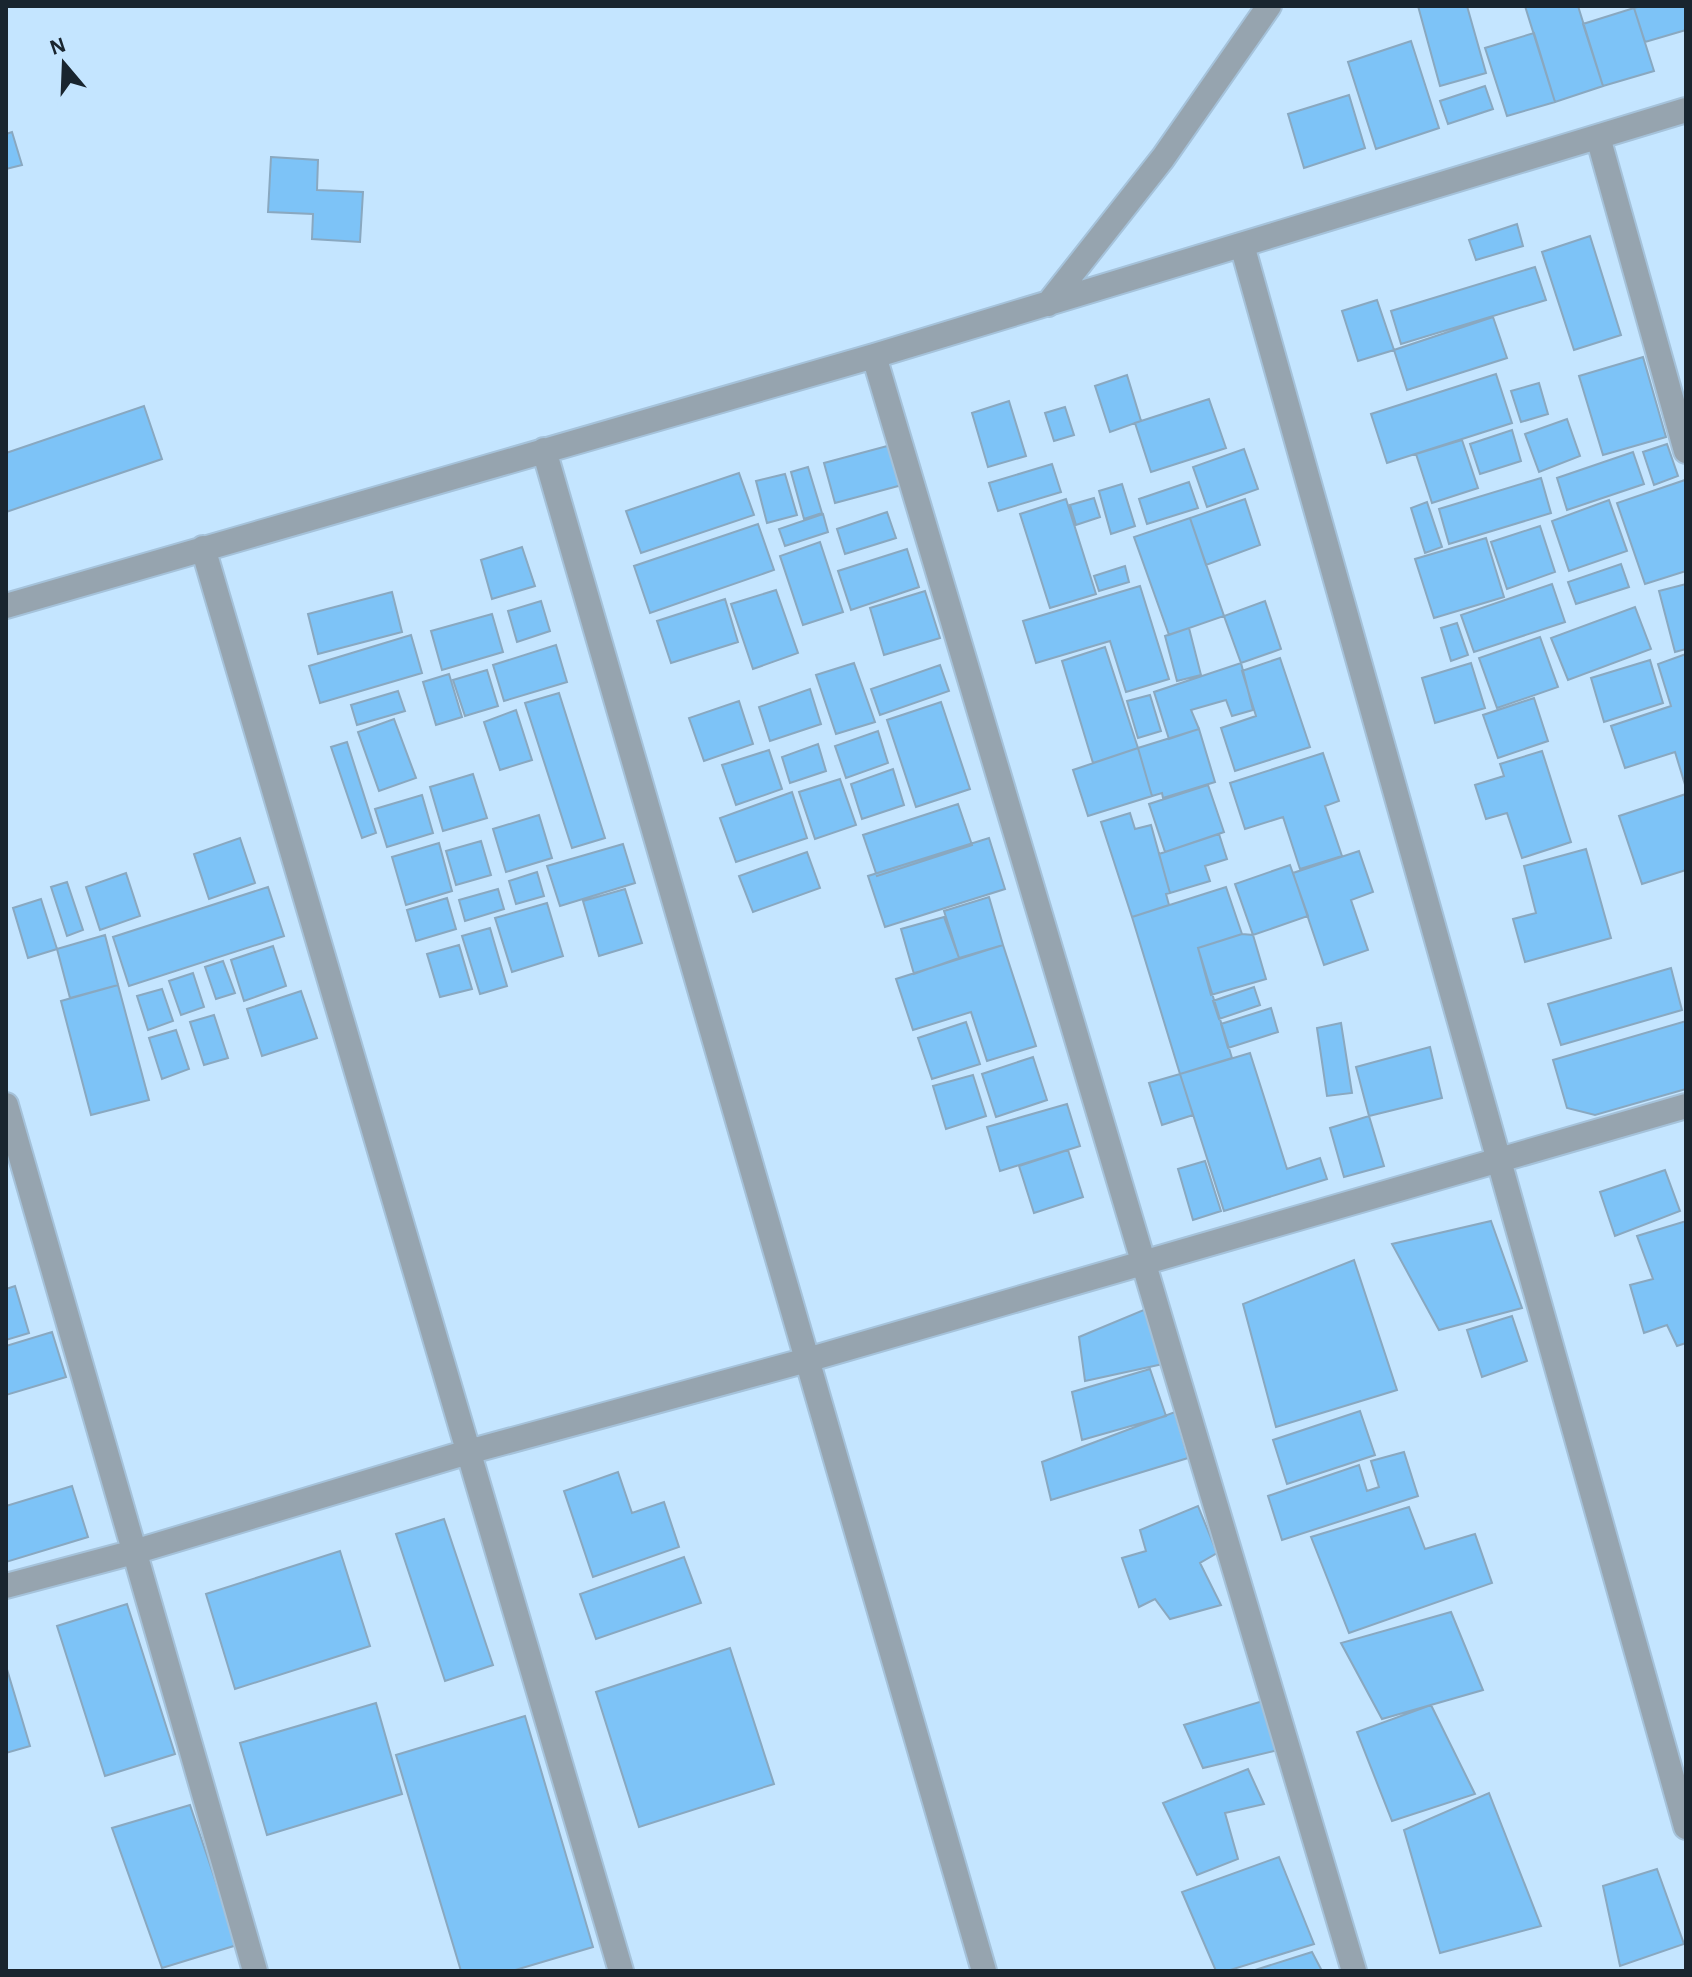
<svg xmlns="http://www.w3.org/2000/svg" width="1692" height="1977" font-family="'Alegreya Sans',sans-serif">
	<style>
		.building { fill: #7dc3f7; stroke: #89a8c0; stroke-width: 2 }
		.lines { fill: none; stroke-linecap: round; stroke-linejoin: round }
		.minor-casing { stroke: #a5c2da; stroke-width: 28 }
		.minor { stroke: #96a4af; stroke-width: 24 }
	</style>
	<rect width="100%" height="100%" fill="#c4e5ff"/>
	<path class="building" d="M1418 6H1467L1486 73 1440 86Z
		M1525 6H1578L1603 86 1555 102Z
		M1641 6H1686V30L1645 42 1634 8Z
		M1634 8 1654 71 1603 86 1583 24Z
		M1534 33 1555 102 1507 116 1485 48Z
		M1411 41 1439 128 1376 149 1348 62Z
		M1485 86 1493 109 1448 124 1440 101Z
		M1349 95 1365 148 1304 168 1288 114Z
		M12 132 22 165 6 169V134Z
		M271 157 318 160 317 190 363 192 360 242 312 239 313 214 268 212Z
		M1517 224 1523 246 1476 260 1469 240Z
		M1590 236 1621 335 1574 350 1542 252Z
		M1535 267 1546 300 1401 344 1391 311Z
		M1377 300 1394 350 1358 361 1342 311Z
		M1493 317 1507 358 1407 390 1394 350Z
		M1643 357 1666 437 1603 455 1579 376Z
		M1496 374 1512 423 1387 463 1371 414Z
		M1127 375 1141 421 1110 432 1095 386Z
		M1539 383 1548 414 1521 422 1511 391Z
		M1209 399 1226 448 1151 472 1135 423Z
		M1009 401 1026 456 988 467 972 413Z
		M144 406 162 459 6 512V453Z
		M1065 407 1074 435 1054 441 1045 413Z
		M1567 419 1580 456 1539 472 1525 434Z
		M1512 430 1521 461 1480 474 1470 444Z
		M1462 440 1478 488 1432 503 1416 454Z
		M1667 444 1678 476 1654 485 1643 452Z
		M891 445 902 485 835 503 824 463Z
		M1244 449 1258 489 1207 507 1193 467Z
		M1633 452 1644 484 1567 510 1557 478Z
		M1052 464 1061 492 998 511 989 483Z
		M808 467 822 513 804 519 791 472Z
		M739 473 754 515 641 553 626 511Z
		M785 474 797 515 767 523 756 481Z
		M1541 478 1551 513 1449 544 1439 509Z
		M1685 480 1686 571 1645 584 1617 503Z
		M1189 482 1198 508 1147 524 1139 499Z
		M1122 484 1135 526 1111 534 1099 491Z
		M1094 498 1100 517 1076 525 1070 505Z
		M1066 499 1096 594 1050 608 1020 514Z
		M1245 499 1260 545 1206 565 1190 518Z
		M1609 500 1627 551 1569 571 1552 521Z
		M1427 502 1442 547 1425 553 1411 508Z
		M887 512 896 538 845 554 837 529Z
		M823 514 828 532 785 546 779 529Z
		M1190 518 1224 616 1169 635 1134 537Z
		M758 524 774 570 650 613 634 566Z
		M1540 526 1555 572 1507 589 1491 542Z
		M1486 538 1504 597 1434 618 1415 559Z
		M820 542 843 612 803 625 780 556Z
		M522 547 535 586 492 599 481 560Z
		M907 549 919 587 851 610 838 571Z
		M1621 564 1629 587 1576 604 1568 582Z
		M1125 566 1129 582 1099 591 1094 576Z
		M1552 584 1565 622 1474 652 1461 615Z
		M1686 584V649L1675 652 1659 591Z
		M1140 586 1169 679 1126 692 1110 641 1036 663 1023 621Z
		M776 590 798 653 753 669 731 604Z
		M925 591 940 638 884 655 870 608Z
		M392 592 402 632 318 654 308 614Z
		M725 599 738 642 671 663 657 621Z
		M541 601 550 631 517 642 508 611Z
		M1265 601 1281 649 1241 663 1224 616Z
		M1635 607 1651 649 1568 680 1551 638Z
		M492 614 503 652 442 670 431 631Z
		M1457 623 1468 655 1451 661 1441 628Z
		M1189 628 1201 675 1177 681 1165 636Z
		M411 635 422 673 320 703 309 666Z
		M1540 637 1558 687 1497 708 1479 658Z
		M556 645 567 682 504 701 493 665Z
		M1105 647 1138 748 1093 763 1062 661Z
		M1686 654V788L1675 752 1625 768 1611 726 1671 706 1658 664Z
		M1280 658 1310 747 1235 771 1221 728 1256 716 1242 671Z
		M1650 660 1663 703 1604 722 1591 678Z
		M854 663 875 722 836 734 816 675Z
		M1241 663 1253 710 1232 716 1226 700 1191 710 1199 729 1169 739 1154 692Z
		M1471 663 1485 708 1435 723 1422 678Z
		M940 665 949 691 880 715 871 689Z
		M487 670 498 706 465 716 453 680Z
		M449 674 462 717 436 725 423 682Z
		M810 689 821 724 770 741 759 707Z
		M398 691 405 711 357 725 351 705Z
		M559 693 605 838 572 848 525 703Z
		M1150 695 1161 731 1138 738 1127 701Z
		M1534 698 1548 741 1498 758 1483 715Z
		M739 701 753 744 704 761 689 718Z
		M941 702 970 789 916 807 887 720Z
		M516 710 532 760 500 770 484 722Z
		M394 719 416 778 379 791 358 732Z
		M1199 729 1215 782 1163 798 1162 793 1152 796 1138 748Z
		M878 731 888 763 846 778 835 746Z
		M347 742 376 833 362 838 331 747Z
		M818 744 826 771 790 783 782 757Z
		M1138 748 1152 796 1088 816 1073 770Z
		M769 750 782 789 736 805 722 765Z
		M1542 751 1571 842 1522 858 1507 813 1486 819 1475 785 1504 776 1500 764Z
		M1323 753 1339 801 1325 806 1342 856 1300 869 1283 817 1245 829 1230 783Z
		M893 769 904 805 862 819 851 784Z
		M473 774 487 818 443 831 430 787Z
		M840 779 856 825 815 839 799 792Z
		M1208 785 1224 832 1165 852 1149 804Z
		M792 792 807 838 736 862 720 818Z
		M1686 794V870L1642 884 1619 816Z
		M422 795 433 833 387 847 375 809Z
		M958 804 972 845 877 876 863 835Z
		M1130 813 1135 829 1151 825 1170 893 1166 894 1169 905 1132 917 1101 822Z
		M539 815 552 858 506 872 493 829Z
		M1219 834 1227 859 1205 866 1210 881 1170 893 1159 854Z
		M240 838 255 883 209 899 194 854Z
		M989 838 1005 889 885 927 868 876Z
		M481 841 491 875 456 885 446 851Z
		M439 843 452 891 406 905 392 857Z
		M623 844 635 883 560 906 547 866Z
		M1586 849 1611 938 1525 962 1513 919 1536 913 1524 866Z
		M1359 851 1373 892 1351 900 1368 950 1324 965 1293 873Z
		M807 852 820 888 753 912 739 876Z
		M1290 865 1308 916 1253 935 1235 884Z
		M537 872 544 896 516 904 509 881Z
		M126 873 140 916 100 930 86 887Z
		M67 882 83 930 67 936 51 887Z
		M268 887 284 936 129 986 113 937Z
		M1226 887 1242 934 1198 948 1232 1058 1180 1074 1132 917Z
		M498 889 504 909 465 921 459 900Z
		M625 889 642 943 599 956 583 901Z
		M989 897 1003 945 959 958 944 911Z
		M447 898 456 929 416 941 407 910Z
		M41 899 57 949 28 958 13 908Z
		M547 903 563 956 512 972 495 918Z
		M944 917 959 958 914 974 901 929Z
		M490 928 507 986 480 994 462 936Z
		M1242 934 1253 935 1266 979 1211 995 1198 948Z
		M105 935 118 985 70 998 57 949Z
		M459 945 472 989 440 997 427 954Z
		M1003 945 1036 1046 987 1061 971 1012 913 1030 896 979Z
		M273 946 286 986 244 1001 231 960Z
		M223 961 235 993 216 999 205 967Z
		M1671 968 1682 1010 1561 1045 1548 1004Z
		M193 973 204 1007 181 1015 169 981Z
		M118 985 149 1100 91 1115 61 1001Z
		M1254 987 1260 1005 1219 1019 1213 1001Z
		M162 989 173 1021 148 1030 137 996Z
		M301 991 317 1038 262 1056 247 1009Z
		M1271 1008 1278 1032 1228 1048 1221 1024Z
		M214 1015 228 1058 204 1065 190 1022Z
		M1686 1021V1089L1595 1115 1567 1108 1553 1060Z
		M966 1022 980 1064 932 1079 918 1038Z
		M1341 1023 1352 1093 1327 1096 1317 1028Z
		M176 1030 189 1069 162 1079 149 1038Z
		M1430 1047 1442 1098 1369 1116 1356 1067Z
		M1250 1053 1287 1169 1320 1158 1327 1179 1224 1211 1180 1074Z
		M1033 1057 1047 1100 996 1117 982 1074Z
		M1180 1074 1193 1115 1162 1125 1149 1083Z
		M973 1075 986 1116 946 1129 933 1086Z
		M1067 1104 1080 1146 1000 1171 987 1127Z
		M1369 1116 1384 1166 1344 1177 1330 1128Z
		M1068 1150 1083 1197 1034 1213 1019 1166Z
		M1205 1161 1221 1211 1193 1220 1178 1169Z
		M1665 1170 1680 1211 1615 1236 1600 1192Z
		M1491 1221 1522 1308 1439 1330 1392 1244Z
		M1686 1221V1343L1677 1346 1667 1325 1644 1333 1630 1285 1653 1279 1637 1236Z
		M1354 1260 1397 1390 1276 1427 1243 1304Z
		M15 1286 29 1333 6 1340V1289Z
		M1146 1309 1163 1364 1085 1381 1079 1337Z
		M1512 1316 1527 1361 1482 1377 1467 1330Z
		M52 1332 66 1377 6 1395V1346Z
		M1150 1369 1166 1416 1082 1440 1072 1392Z
		M1360 1411 1375 1455 1287 1484 1273 1440Z
		M1175 1412 1188 1458 1051 1500 1042 1462Z
		M1404 1452 1418 1496 1282 1540 1268 1496 1359 1465 1367 1491 1379 1487 1371 1461Z
		M618 1472 632 1513 664 1502 679 1547 593 1577 564 1491Z
		M72 1486 88 1537 6 1562V1506Z
		M1198 1506 1217 1553 1200 1563 1221 1605 1170 1619 1155 1599 1139 1607 1122 1558 1146 1551 1140 1530Z
		M1409 1507 1425 1549 1475 1534 1492 1583 1349 1633 1311 1537Z
		M444 1519 493 1665 445 1681 396 1534Z
		M340 1551 370 1646 235 1689 206 1594Z
		M684 1557 701 1603 596 1639 580 1594Z
		M127 1604 175 1754 105 1776 57 1626Z
		M1451 1612 1483 1690 1382 1719 1341 1643Z
		M730 1648 774 1784 639 1827 596 1692Z
		M6 1666 30 1746 6 1753Z
		M1263 1701 1278 1750 1203 1768 1184 1725Z
		M376 1703 402 1794 267 1835 240 1743Z
		M1431 1705 1475 1794 1392 1821 1357 1732Z
		M525 1716 593 1947 512 1971H461L396 1755Z
		M1248 1769 1264 1804 1225 1813 1238 1859 1197 1875 1163 1803Z
		M1489 1793 1541 1926 1440 1953 1404 1830Z
		M190 1805 237 1945 162 1968 112 1828Z
		M1279 1857 1314 1944 1227 1971H1216L1182 1892Z
		M1657 1869 1684 1944 1620 1966 1603 1886Z
		M1312 1952 1322 1971H1252Z"/>
	<g class="lines">
		<defs>
			<path id="minor" d="M1598 137 1686 451
				M1242 245 1686 1827
				M1048 304 1163 158 1269 6
				M874 356 1354 1971
				M544 450 984 1971
				M203 548 621 1971
				M6 606 874 356 1686 110
				M6 1105 255 1971
				M6 1586 134 1552 468 1452 807 1360 1686 1106"/>
		</defs>
		<use href="#minor" class="minor-casing"/>
		<use href="#minor" class="minor"/>
	</g>
	<rect width="1692" height="1977" fill="none" stroke="#19252f" stroke-width="16"/>
	<g transform="translate(64 64) rotate(341)" stroke="#c4e5ff" stroke-width="6" paint-order="stroke">
	<path d="M0-6L14 30L0 20L-14 30Z" fill="#19252f"/>
	<text y="-12" font-size="22" font-weight="bold" text-anchor="middle" fill="#19252f">N</text>
	</g>
</svg>
